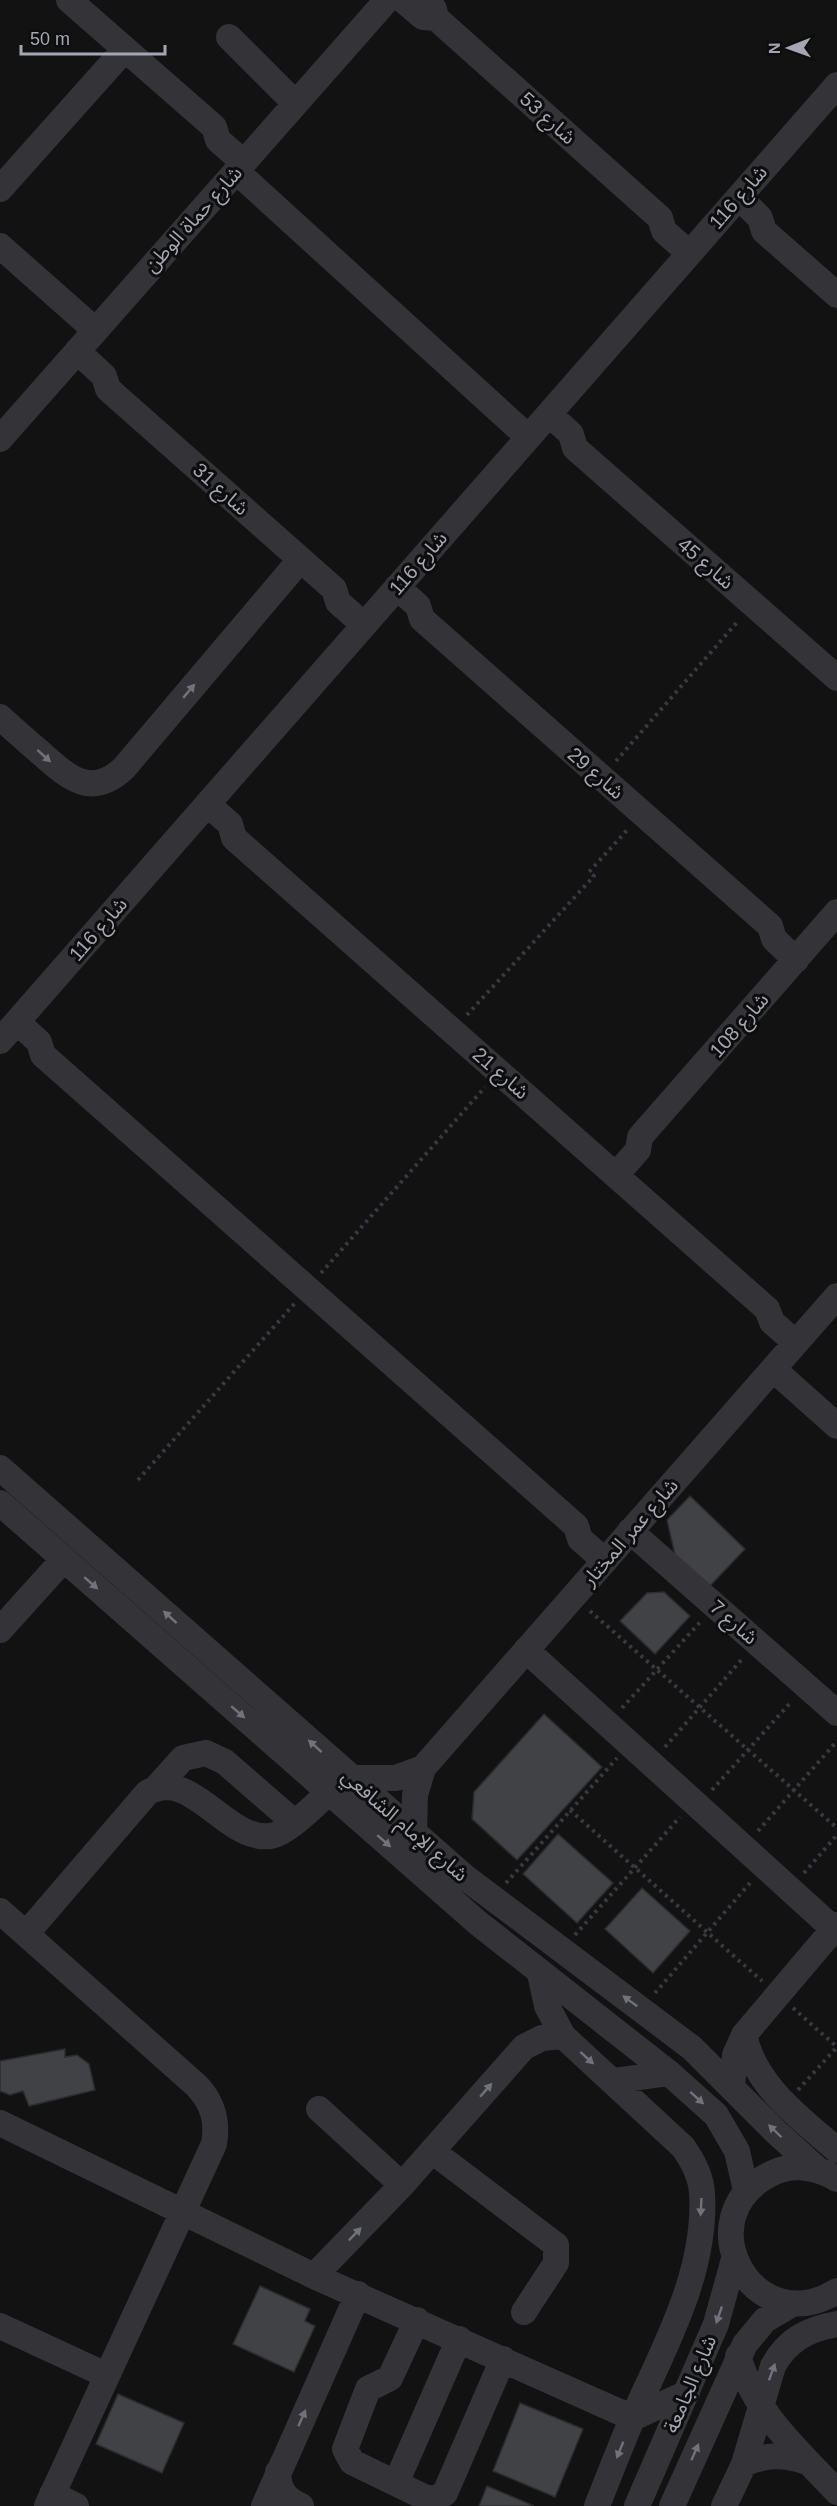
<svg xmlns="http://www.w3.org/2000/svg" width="837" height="2506" font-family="Helvetica,'Noto Sans Arabic',sans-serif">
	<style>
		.building { fill: #414246; stroke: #2c2c2f; stroke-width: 1.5 }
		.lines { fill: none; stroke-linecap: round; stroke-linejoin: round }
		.path { stroke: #393a3f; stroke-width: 4; stroke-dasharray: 3 4.5; stroke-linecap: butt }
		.minor { stroke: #333338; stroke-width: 26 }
		.oneway { fill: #71737c }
		.labels { text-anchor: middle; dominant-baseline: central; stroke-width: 6; stroke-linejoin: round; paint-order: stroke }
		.street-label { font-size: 20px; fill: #a4a7b3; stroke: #0d0d0e }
	</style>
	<rect width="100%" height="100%" fill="#121213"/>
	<path class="building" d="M690 1496 745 1549 709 1587 675 1555 667 1520Z
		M664 1592 690 1616 655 1654 620 1621 647 1593Z
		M544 1714 602 1767 517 1860 472 1819 474 1792Z
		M558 1834 613 1883 577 1923 523 1874Z
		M642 1888 690 1931 653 1973 605 1929Z
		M65 2049V2057L77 2055 89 2064 95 2090 29 2106 23 2091 10 2095 0 2091V2061Z
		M260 2286 310 2309 305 2321 315 2326 294 2372 233 2344Z
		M118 2394 184 2423 162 2473 96 2444Z
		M520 2403 583 2429 555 2497 493 2471Z
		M487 2486 534 2506H479Z"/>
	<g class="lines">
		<path class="path" d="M616 761 739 620
			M467 1015 594 876 589 872 629 828
			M321 1273 485 1087
			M138 1480 295 1303
			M590 1611 837 1828
			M622 1708 702 1620
			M665 1747 743 1658
			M712 1790 791 1702
			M570 1810 762 1981
			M758 1831 837 1741
			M804 1873 837 1835
			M506 1883 617 1758
			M575 1935 680 1817
			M655 1993 750 1883
			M793 2008 837 2047
			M798 2090 837 2047"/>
		<path class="minor" d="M69 0 214 127 218 140 243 162
			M403 0 423 17 436 18
			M427 0 434 9 436 18 660 218 664 231 689 253
			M229 37 295 103
			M236 171 528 437
			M0 189 125 49
			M739 197 760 218 764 231 837 295
			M0 246 95 330
			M77 351 104 376 108 389 334 589 338 602 364 625
			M549 414 571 434 575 448 837 678
			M0 439 387 0
			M397 587 418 606 422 619 770 926 774 939 796 960
			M0 717C14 730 28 742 43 755 70 779 92 798 124 768L300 560
			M207 804 230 824 234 838 767 1309 772 1322 796 1343
			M17 1022 39 1042 43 1055 576 1526 580 1539 605 1561
			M0 1041 837 85
			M616 1175 638 1150 640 1137 837 912
			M773 1369 837 1426
			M0 1468 466 1878 692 2048 776 2132 818 2170
			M0 1503 478 1923 669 2073 716 2115 737 2151 746 2191
			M630 1531 837 1713
			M0 1630 64 1559
			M526 1650 837 1932
			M351 1778H396L423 1768
			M157 1787 183 1758 206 1753 225 1762 294 1822
			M414 1833 415 1795 423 1768 837 1296
			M0 1911 197 2086C213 2103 218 2121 214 2144L47 2506
			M26 1934 147 1793C191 1766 226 1842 270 1836 287 1834 316 1804 329 1792
			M540 1973 547 2006 563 2036 683 2147C693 2161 701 2176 702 2193 707 2272 664 2348 633 2417 620 2447 609 2476 597 2506
			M744 2035C755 2086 799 2117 837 2150
			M613 2081 669 2073
			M732 2087 735 2055 744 2035 837 1925
			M319 2109 402 2185
			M0 2123 314 2276 633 2418 687 2393
			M432 2151 556 2245V2263L524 2312
			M837 2179C820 2168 795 2163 775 2172 682 2213 752 2344 837 2291
			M314 2276 402 2185 524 2047 542 2038 563 2036
			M417 2320 390 2378 368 2389 345 2449 352 2462 424 2497 435 2499 445 2493 503 2359
			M0 2326 106 2375
			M738 2356C755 2414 797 2449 837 2492
			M744 2464C766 2454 785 2454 807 2462
			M278 2472C279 2490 284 2498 301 2506
			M396 2483 459 2339
			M52 2494 76 2506
			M264 2506 358 2294
			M637 2506 716 2324 734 2259
			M672 2506 745 2344 765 2320 792 2304
			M724 2506 744 2464 773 2366C787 2340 808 2329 837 2324"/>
	</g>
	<defs><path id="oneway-solid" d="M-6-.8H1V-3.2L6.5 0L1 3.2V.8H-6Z" transform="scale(1.5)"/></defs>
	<g class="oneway">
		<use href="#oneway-solid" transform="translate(189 691) rotate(-50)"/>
		<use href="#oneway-solid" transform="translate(44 756) rotate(42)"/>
		<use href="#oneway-solid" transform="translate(91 1583) rotate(41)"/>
		<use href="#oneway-solid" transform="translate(170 1617) rotate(-138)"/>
		<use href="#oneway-solid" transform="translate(238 1712) rotate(41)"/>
		<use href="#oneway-solid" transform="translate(315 1746) rotate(-138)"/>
		<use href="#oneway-solid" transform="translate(384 1841) rotate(41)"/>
		<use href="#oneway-solid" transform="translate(630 2001) rotate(-144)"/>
		<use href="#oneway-solid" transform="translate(587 2058) rotate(42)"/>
		<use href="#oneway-solid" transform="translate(486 2090) rotate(-49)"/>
		<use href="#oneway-solid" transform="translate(697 2098) rotate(42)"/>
		<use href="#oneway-solid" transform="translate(775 2131) rotate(-136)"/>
		<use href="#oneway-solid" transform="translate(701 2207) rotate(93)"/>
		<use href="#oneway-solid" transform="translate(355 2234) rotate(-46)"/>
		<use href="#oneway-solid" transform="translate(719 2315) rotate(109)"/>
		<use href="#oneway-solid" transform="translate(772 2372) rotate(-70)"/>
		<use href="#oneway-solid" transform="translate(302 2418) rotate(-66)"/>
		<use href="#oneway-solid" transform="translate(620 2450) rotate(112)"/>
		<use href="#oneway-solid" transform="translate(695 2452) rotate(-66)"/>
	</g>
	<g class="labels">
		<g class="street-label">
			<text transform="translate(548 118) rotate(42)">شارع 53</text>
			<text transform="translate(738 197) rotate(-49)">شارع 116</text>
			<text transform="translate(193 219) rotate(-48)">شارع حماة الوطن</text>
			<text transform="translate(221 489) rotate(42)">شارع 31</text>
			<text transform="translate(418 563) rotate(-49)">شارع 116</text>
			<text transform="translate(706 563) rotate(41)">شارع 45</text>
			<text transform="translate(596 773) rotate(41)">شارع 29</text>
			<text transform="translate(98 929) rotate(-49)">شارع 116</text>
			<text transform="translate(739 1025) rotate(-49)">شارع 108</text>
			<text transform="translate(501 1073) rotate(41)">شارع 21</text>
			<text transform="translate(630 1532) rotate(-49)">شارع عمر المختار</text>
			<text transform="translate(734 1622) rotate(41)">شارع 7</text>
			<text transform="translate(405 1825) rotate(41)">شارع الإمام الشافعي</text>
			<text transform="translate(690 2384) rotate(-67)">شارع الجامعة</text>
		</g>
	</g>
	<g transform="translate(789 48) rotate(269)" stroke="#0d0d0e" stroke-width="4.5" paint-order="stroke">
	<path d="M0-4.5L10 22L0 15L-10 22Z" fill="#a4a7b3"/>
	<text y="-9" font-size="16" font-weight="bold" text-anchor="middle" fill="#a4a7b3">N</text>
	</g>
	<path d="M21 45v9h144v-9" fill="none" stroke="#a4a7b3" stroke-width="3"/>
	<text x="30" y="45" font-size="18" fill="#a4a7b3" stroke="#0d0d0e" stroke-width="4.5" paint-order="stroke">50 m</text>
</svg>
